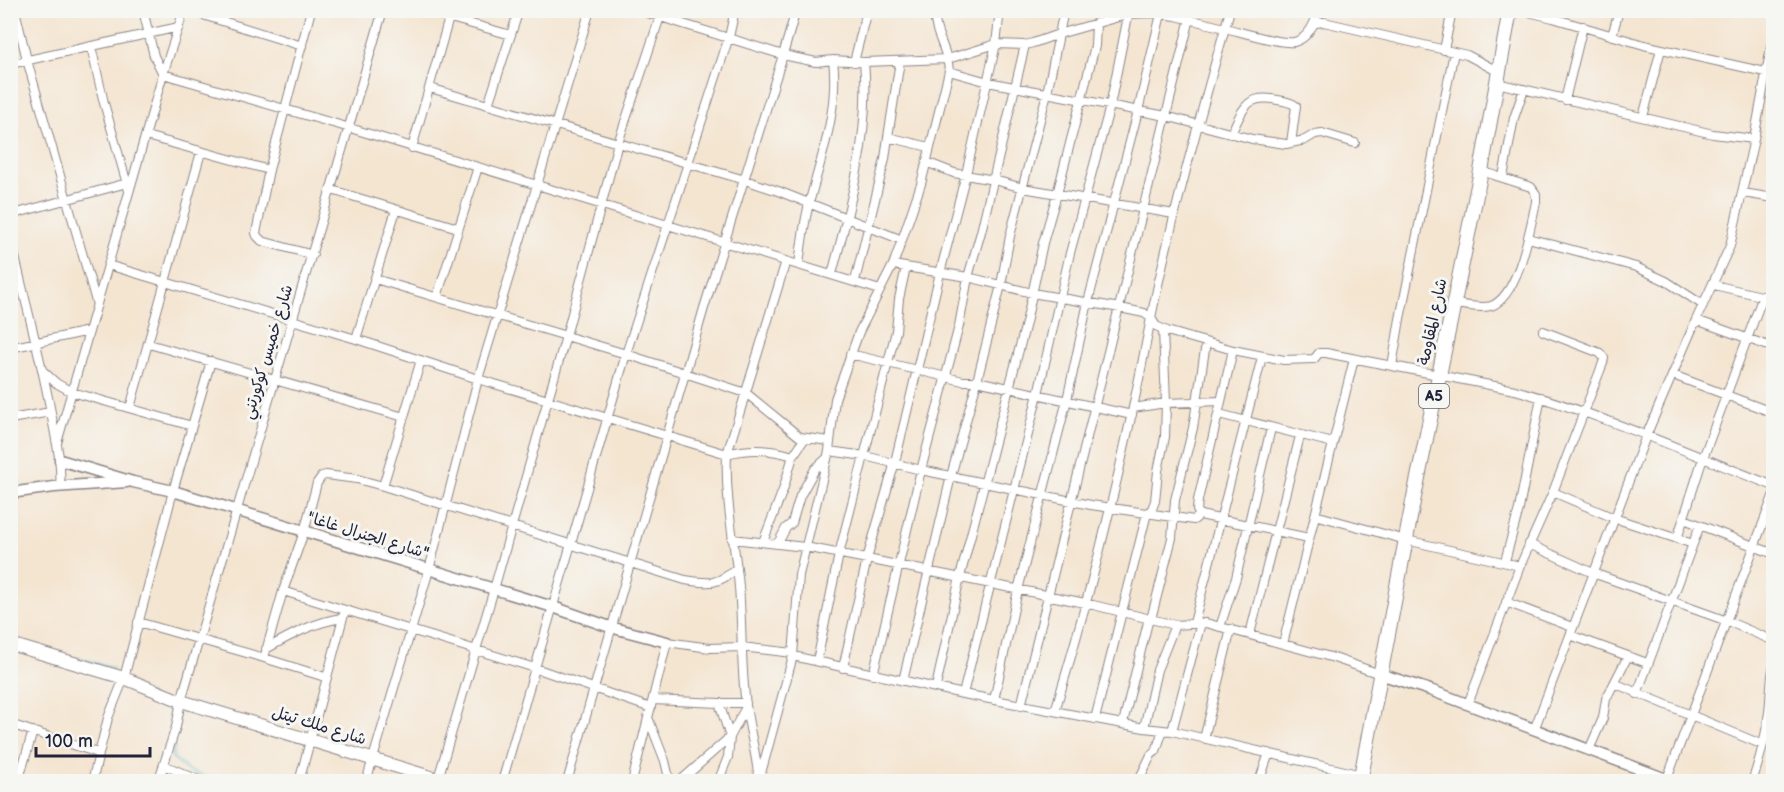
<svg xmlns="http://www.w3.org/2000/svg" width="1784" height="792" font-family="'Balsamiq Sans','Playpen Sans Arabic',sans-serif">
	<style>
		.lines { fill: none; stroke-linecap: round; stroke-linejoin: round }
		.stream { stroke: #4ebbc9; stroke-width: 2 }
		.minor-casing { stroke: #8b8486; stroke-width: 10 }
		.tertiary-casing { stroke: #8b8486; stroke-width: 13 }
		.secondary-casing { stroke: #8b8486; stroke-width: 14 }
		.trunk-casing { stroke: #8b8486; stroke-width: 16 }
		.minor { stroke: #fff; stroke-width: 8 }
		.tertiary { stroke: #fff; stroke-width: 10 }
		.secondary { stroke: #fff; stroke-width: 12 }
		.trunk { stroke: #fff; stroke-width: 14 }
		.labels { text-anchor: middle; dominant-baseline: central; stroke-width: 6; stroke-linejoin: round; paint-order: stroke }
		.shield { fill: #f6f6f2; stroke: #626272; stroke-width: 1.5 }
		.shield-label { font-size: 15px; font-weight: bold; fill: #22223b }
		.street-label { font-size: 16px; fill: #22223b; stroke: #f6f6f2 }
	</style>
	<rect width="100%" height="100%" fill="#f6f6f2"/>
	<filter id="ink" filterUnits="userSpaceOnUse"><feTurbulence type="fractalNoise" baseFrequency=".0167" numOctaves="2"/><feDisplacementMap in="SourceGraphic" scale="12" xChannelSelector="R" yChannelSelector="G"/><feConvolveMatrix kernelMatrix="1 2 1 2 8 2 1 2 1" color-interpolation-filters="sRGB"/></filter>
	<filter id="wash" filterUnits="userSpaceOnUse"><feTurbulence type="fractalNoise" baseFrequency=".008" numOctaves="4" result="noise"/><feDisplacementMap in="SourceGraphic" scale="24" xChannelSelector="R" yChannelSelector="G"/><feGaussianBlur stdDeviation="1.35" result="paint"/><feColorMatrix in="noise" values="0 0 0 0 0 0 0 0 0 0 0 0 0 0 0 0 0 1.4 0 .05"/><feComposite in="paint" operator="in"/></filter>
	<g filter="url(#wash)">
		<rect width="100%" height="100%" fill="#f4e5d1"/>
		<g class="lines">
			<path class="stream" d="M79 658 113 669
				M147 694 172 712 174 720
				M174 746 172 757 188 771 220 782"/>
		</g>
	</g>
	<g filter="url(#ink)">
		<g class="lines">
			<defs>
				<path id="minor" d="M15 10 27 60 97 305
					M184 10 163 74 350 128 537 185 478 379 429 570 366 782
					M187 10 302 46
					M311 10 269 170 256 233 257 236 262 241 313 255
					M422 10 511 35
					M519 10 488 105 745 180 778 191 902 240
					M590 10 537 185 880 290
					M638 10 783 55 796 10
					M735 10 729 37 626 354 746 393 800 437 829 441
					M934 10C934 35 948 49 949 71L921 184 902 240 893 265 859 332 835 399 829 451 799 575 793 656 963 694 1144 728 1172 731 1362 775
					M1230 10 1225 28C1242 32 1279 44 1294 42 1308 39 1316 22 1318 10
					M1520 10 1553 18 1644 45 1774 74
					M1316 23 1324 22 1467 55 1499 72
					M1612 36 1619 10
					M91 46 104 103 129 191
					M1444 50 1452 10
					M900 61 888 137 929 147
					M854 62 867 10
					M10 64 179 27
					M949 71 988 82 1166 116 1252 139 1286 144 1305 140 1315 134 1322 133 1355 143
					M1497 83 1713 134 1754 139
					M430 88 488 105
					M1565 100 1583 26
					M1643 117 1661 49
					M1231 134C1243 109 1246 93 1278 100 1285 101 1291 102 1296 106L1291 143
					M146 136 269 170
					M412 148 449 18
					M926 162 954 173 994 180 1023 188 1174 214
					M1503 177 1514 118 1524 89
					M332 190 458 228
					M1743 193 1774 198
					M10 215 127 183
					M10 234C23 296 41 356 52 418 56 441 62 463 60 487
					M1528 238 1636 267 1666 281 1703 305
					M799 264C802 243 804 221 810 200 822 155 839 108 833 60
					M108 265 356 339 478 379 727 454C749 448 771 449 793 456L805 438
					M893 265 968 277 1032 293 1120 308 1144 313 1151 318C1126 451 1094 582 1055 711
					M832 274C850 208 871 131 864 62
					M375 279 566 336 618 143 660 17
					M855 281 885 159 888 137
					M10 283 20 281
					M1714 285 1774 299
					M437 297 478 167
					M1454 304C1465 305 1481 309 1491 306 1519 296 1530 228 1536 202V194L1531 187 1481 171
					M1696 320 1774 348
					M356 339 396 210
					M149 344 404 417
					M10 348 89 331
					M850 354 963 381H977L1132 415
					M1392 366 1400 319 1454 52
					M44 372 56 383 72 392 192 426
					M1673 375 1774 413
					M130 408 201 152
					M1133 408 1166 403 1221 401
					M1219 414 1333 443
					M10 419 51 412
					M57 443 163 74 154 56 143 10
					M829 451 865 456 921 470 1091 505 1194 520 1200 515 1309 538
					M383 486 421 360
					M1553 492 1614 518 1693 544
					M1200 515 1197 510 1198 500 1233 350
					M1315 515 1406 540 1520 566
					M1684 519 1774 554
					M732 539 805 547 867 559 1085 603 1175 625 1206 623 1334 658 1380 674
					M1677 539 1703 458 1763 296
					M763 542 783 490 793 456
					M778 543 786 528 792 523 800 496 815 469 826 459
					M1529 544 1593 573 1727 621 1774 641
					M1505 561 1519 509 1541 397
					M283 591 535 668 651 708
					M1506 602 1572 627
					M1151 619 1172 538 1175 500 1193 428 1206 343
					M138 622 264 658 283 591 304 532 317 483 322 476 326 475 357 479 383 486 685 580C710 584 718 585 737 568
					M1194 623 1262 357
					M1220 627 1236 578 1271 428
					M1250 634 1300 436
					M1570 635 1647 663
					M1283 644 1354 359
					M266 649C291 635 314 622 342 618
					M264 658 325 677
					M817 661 839 554 896 331 899 299 906 267
					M843 668 867 559 895 462 940 273 966 174 996 44 1000 10
					M873 675 921 470 959 326 968 277 981 232 1025 45
					M903 681 951 476 977 381 1001 285 1010 236 1047 93 1064 10
					M1614 683 1763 745
					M936 687 960 577 1026 323 1043 243 1057 194 1095 46 1096 23
					M963 694 1038 394 1070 253 1110 106 1129 11
					M1637 694 1700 525
					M653 700 719 703 730 737 679 782
					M994 700 1018 590 1067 400 1088 302 1138 111 1161 14
					M719 703H746
					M1468 704 1520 566 1553 492 1603 363 1604 358 1600 353 1543 331
					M1021 706 1192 10
					M1095 719 1145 521 1147 513 1152 509 1155 501 1158 471 1165 437 1166 403 1163 330
					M649 720 665 761 670 782
					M1123 723 1149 618
					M10 724 98 753
					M1144 728 1157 670 1175 625
					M1534 730 1646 436 1696 320 1730 246 1754 139 1774 31
					M1172 731 1201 623
					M1204 739 1231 629
					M1589 750 1603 718 1606 699 1628 656
					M164 765 203 782
					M760 777 793 656
					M1667 779 1774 494
					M18 782 33 731
					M92 782 108 718 124 678 173 491 211 361
					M158 782 176 727 181 701 383 10
					M299 782 345 610
					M437 782 494 589 566 336 626 354 502 782
					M567 782 704 308 783 55 816 62 833 60 864 62 948 59 996 44 1025 45 1033 43 1059 34 1129 14 1153 13 1176 16 1225 28C1198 124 1171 220 1151 318L1156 326 1167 331 1233 350 1284 360 1314 359 1319 353H1326L1515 390C1603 415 1688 453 1774 486
					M632 782 667 642 710 648 742 647 793 653
					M718 782 728 757 730 737 746 707
					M759 782C757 756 749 730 746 705 740 662 743 620 738 577 733 536 725 495 727 454L786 261
					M1138 782 1151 755 1156 751 1163 730
					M1259 782 1269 753
					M1752 782C1760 759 1766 736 1769 712 1771 696 1770 681 1774 665"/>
				<path id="tertiary" d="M60 460 133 482 173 491 553 607 610 627 667 642
					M10 493 54 487 127 482
					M1380 674 1430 690 1674 782"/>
				<path id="secondary" d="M10 644 124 678 181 701 447 782"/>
				<path id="trunk" d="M1360 782 1413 502 1481 171 1510 10"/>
			</defs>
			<use href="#minor" class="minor-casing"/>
			<use href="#tertiary" class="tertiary-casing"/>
			<use href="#secondary" class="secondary-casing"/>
			<use href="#trunk" class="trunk-casing"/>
			<use href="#minor" class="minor"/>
			<use href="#tertiary" class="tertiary"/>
			<use href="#secondary" class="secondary"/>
			<use href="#trunk" class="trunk"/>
		</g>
	</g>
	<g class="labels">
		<rect class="shield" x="1419" y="384" width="30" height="24" rx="4.5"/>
		<g class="shield-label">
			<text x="1434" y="396">A5</text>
		</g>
		<g class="street-label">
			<text transform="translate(1433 322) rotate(-78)">شارع المقاومة</text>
			<text transform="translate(268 352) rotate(-73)">شارع خميس كوكورتني</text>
			<text transform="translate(368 536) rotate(17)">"شارع الجنرال غاغا"</text>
			<text transform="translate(319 726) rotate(17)">شارع ملك تيتل</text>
		</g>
	</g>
	<rect width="1784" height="792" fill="none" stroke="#f6f6f2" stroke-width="36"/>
	<path d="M36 747v9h114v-9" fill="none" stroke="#22223b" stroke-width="3"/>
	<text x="45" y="747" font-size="18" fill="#22223b" stroke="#f6f6f2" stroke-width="4.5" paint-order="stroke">100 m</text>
</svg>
